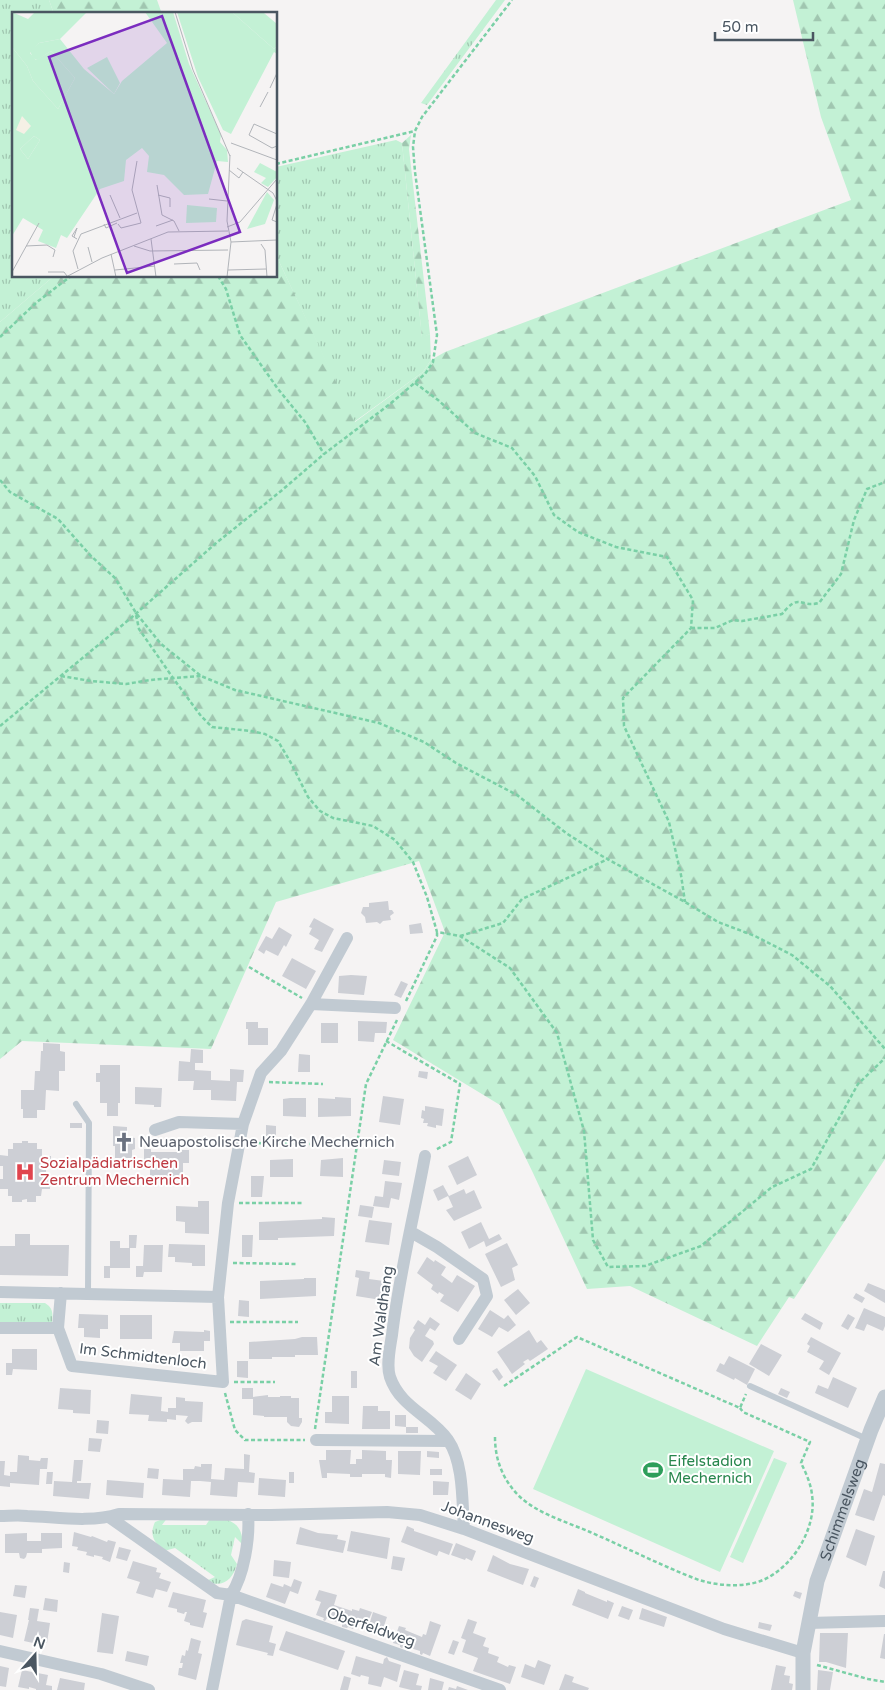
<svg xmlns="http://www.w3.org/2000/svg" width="885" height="1690" font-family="'Varela Round',sans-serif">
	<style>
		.grass { fill: url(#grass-tufts) }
		.forest { fill: url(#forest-firs) }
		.garden { fill: #c3f1d5 }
		.building { fill: #cdcfd5 }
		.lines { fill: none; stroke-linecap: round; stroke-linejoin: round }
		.path { stroke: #7ad0a6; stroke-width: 2.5; stroke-dasharray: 4 2.5; stroke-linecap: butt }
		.service { stroke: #c1cad2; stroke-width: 6 }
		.minor { stroke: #c1cad2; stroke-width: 12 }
		.tertiary { stroke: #c1cad2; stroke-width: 15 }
		.labels { text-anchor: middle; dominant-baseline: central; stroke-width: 4; stroke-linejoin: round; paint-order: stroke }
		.worship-label { font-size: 15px; fill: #5b616d; stroke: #fff; text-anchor: start }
		.health-label { font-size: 15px; fill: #be3a42; stroke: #fff; text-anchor: start }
		.street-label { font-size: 15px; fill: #4a5661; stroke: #fff }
		.leisure-label { font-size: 15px; fill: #27864d; stroke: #fff; text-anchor: start }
		.inset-road { fill: none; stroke: #b1b4b9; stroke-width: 1 }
		.view { fill: #7b2cbf; fill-opacity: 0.15; stroke: #7b2cbf; stroke-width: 2.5 }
		.inset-edge { fill: none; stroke: #4a5661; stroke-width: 2.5 }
	</style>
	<defs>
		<pattern id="grass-tufts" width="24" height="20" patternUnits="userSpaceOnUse" patternTransform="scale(1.25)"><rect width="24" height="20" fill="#c3f1d5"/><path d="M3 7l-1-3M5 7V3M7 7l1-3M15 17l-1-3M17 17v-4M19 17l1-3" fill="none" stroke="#a0c6b0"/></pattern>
		<pattern id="forest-firs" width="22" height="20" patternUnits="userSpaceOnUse" patternTransform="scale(1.25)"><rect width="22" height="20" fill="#c3f1d5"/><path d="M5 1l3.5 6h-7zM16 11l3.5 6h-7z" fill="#a0c6b0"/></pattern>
	</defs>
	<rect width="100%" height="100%" fill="#f5f3f3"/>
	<path class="grass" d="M0 0H49L54 14H14V276H54L0 322Z
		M496 0H505L427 105 421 103Z
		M396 140 402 143 422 337 430 334 431 360 423 372 354 422 276 255V167Z
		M0 1303H45C53 1308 53 1313 52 1323L0 1322Z
		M212 1516C232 1520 242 1523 243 1545L235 1537 231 1555 237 1564C233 1579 223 1589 206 1581L215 1577 175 1548 164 1551C154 1542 149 1535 155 1522L168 1517 162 1525H206Z"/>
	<path class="forest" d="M49 0H157L162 14H54Z
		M793 0H885V1159L794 1299 789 1297 757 1346 630 1286 587 1289 533 1173 500 1105 393 1040 445 932 419 861 276 902 211 1049 22 1041 0 1059V322L54 276H276V255L355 422 423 372 431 360 445 352 851 200 821 117Z
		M411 135 409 149 430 334 422 338 402 143Z"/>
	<path class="garden" d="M586 1369 774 1451 720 1572 533 1489Z
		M774 1458 787 1463 743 1563 730 1557Z"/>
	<path class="building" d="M388 901 389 910H392L394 913 390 916 391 920 383 921 380 924 377 922 366 923 365 917 361 913 363 907H369V903Z
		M314 918 334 929 322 952 314 949 319 940 309 934 312 928 309 927Z
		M421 923 423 933 410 934 409 925Z
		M279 927 292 935 286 947 284 945 278 956 266 950 264 954 258 950 266 936 272 939Z
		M292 958 316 971 306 989 282 976Z
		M351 975 367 976 364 995 338 993 339 976Z
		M401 981 408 984 401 998 394 995Z
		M358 1021 387 1022 386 1033H375L374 1042 358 1041Z
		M246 1022H258V1028H268V1045H248V1029H246Z
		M321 1023H338V1043H321Z
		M43 1043 60 1044V1051L65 1052V1071H59V1091L46 1090 45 1110H37V1118H23V1109H21V1090H34L35 1071H40L41 1051H43Z
		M191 1049 203 1050V1063H195V1070L211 1071V1080L230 1081V1069L244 1070 243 1082H237L236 1101 211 1100V1090H193L194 1081H178L179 1061 190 1062Z
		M299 1054 310 1055V1072H298Z
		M100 1065H120V1103H118V1116H107V1103H100V1082H96V1073H100Z
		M419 1071 428 1072 427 1079 418 1077Z
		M135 1087 162 1088 161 1107H154V1105L135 1104Z
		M383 1096 404 1099 400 1125 379 1122Z
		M335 1097 351 1098V1116L318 1117V1098L335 1099Z
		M290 1098H306V1117L283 1116V1099Z
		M425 1106 444 1109 442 1126 436 1125V1128L427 1126 428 1123H423L424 1119 421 1118 422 1110 425 1111Z
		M70 1123H82V1128H70Z
		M266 1125 276 1126V1137L266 1136Z
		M113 1126 127 1127V1137L135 1138V1149L132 1150V1158H115V1146H113Z
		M22 1141H28V1143H37V1149H42V1156H51V1166H46V1179H50V1189H42L41 1196H36V1202H27V1199L22 1200V1202H12V1196H8V1189H0V1179H3V1166H0V1155L8 1156V1149H13V1143H22Z
		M144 1149H151V1152H182V1150H189V1163H183V1177L150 1176V1162H144Z
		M468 1156 477 1175 457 1185 448 1166Z
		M343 1158V1177L320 1176 321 1160Z
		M293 1159V1177H270V1160Z
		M384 1160 401 1162 399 1176 382 1174Z
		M251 1176H264L262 1197H251Z
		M385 1181 402 1183 399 1200 391 1198 389 1208 373 1206 375 1196 383 1197Z
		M443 1185 449 1196 464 1189 466 1194 474 1190 482 1208 454 1221 446 1210 453 1207 448 1196 438 1201 433 1190Z
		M198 1201H209V1234L185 1233V1222L176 1221V1206L198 1207Z
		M360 1205 374 1207 372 1218 358 1216Z
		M322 1217 335 1218 334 1236 278 1238V1240H259V1222L322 1219Z
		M369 1220 392 1223 389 1245 365 1242Z
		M481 1222 489 1239 499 1234 502 1239 486 1247 484 1241 469 1249 461 1232Z
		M15 1234H30V1245H69L68 1276 0 1275V1246H15Z
		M129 1235H137L136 1248H130V1268H110V1278H104V1266H110V1241H120V1248H129Z
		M242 1235H253L252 1257H242Z
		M507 1243 518 1265 512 1268 515 1280 501 1287 485 1254Z
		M169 1244 205 1245V1266H192V1263L175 1262V1257H168Z
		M144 1245H163L162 1272H144L143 1277H136V1266H143Z
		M427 1257 434 1262 435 1260 446 1267 441 1275 452 1283 457 1275 475 1286 458 1312 440 1301 444 1295 439 1292 438 1294 431 1289 433 1285 417 1273Z
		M356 1270 370 1272 369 1279 384 1281 381 1300 356 1296 359 1278 355 1277Z
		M304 1278H316V1296L260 1299V1281L304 1279Z
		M868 1283 885 1290V1303L864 1291Z
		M518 1289 530 1303 516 1315 504 1300Z
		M856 1293 865 1298 862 1303 853 1298Z
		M239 1300 249 1301V1317L238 1316Z
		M864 1308 885 1317V1326L883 1331 867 1324 864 1331 855 1328Z
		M490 1310 504 1319 508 1315 516 1325 508 1332 499 1327 492 1337 478 1329Z
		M805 1313 823 1323 820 1330 801 1319Z
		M79 1314 108 1315V1329H100V1338L84 1337V1328H78Z
		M848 1314 855 1318 848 1330 841 1326Z
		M120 1315H152V1339H120Z
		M430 1317 440 1324 435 1331 430 1328 425 1336 433 1341 434 1344 422 1362 414 1356 409 1348 410 1338 415 1330 413 1328 418 1320 425 1325Z
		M204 1330 210 1331V1341H204V1351H180V1343H172L174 1331 204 1332Z
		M529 1330 537 1343 541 1340 548 1349 530 1361 528 1359 523 1362 525 1364 512 1374 497 1352Z
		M302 1337H317L318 1355H295V1357H272V1359H249V1342L295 1339Z
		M811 1337 841 1353 829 1375 819 1369 824 1361 807 1352 810 1346 807 1344Z
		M761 1344 782 1355 769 1376 749 1364Z
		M12 1349H37V1370L13 1369 12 1375H6V1363H12Z
		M436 1351 457 1365 446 1381 433 1373 438 1366 429 1361Z
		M729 1356 755 1369 747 1385 735 1378 734 1380 716 1371 720 1363 724 1365Z
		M237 1361H248V1378L237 1377Z
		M497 1368 503 1377 499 1381 492 1371Z
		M351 1371H357V1388H351Z
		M466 1373 481 1384 471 1400 455 1390Z
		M833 1377 857 1388 848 1408 815 1393 818 1385 828 1389Z
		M60 1388 91 1390 90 1414 73 1413V1410L58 1409Z
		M242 1388H253V1397L268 1395V1397H280V1396H291V1398H299V1418H302V1422L299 1427 291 1426 287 1422V1417H264V1416L253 1415V1399H242Z
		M781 1388 790 1392 787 1398 778 1394Z
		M131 1394 162 1397 161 1411 168 1412V1408H176V1397L185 1398V1401L203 1402 202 1422H192L188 1424 185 1421 188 1416 176 1415V1420L167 1419V1422L148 1421 149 1415 129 1414Z
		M332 1396H349V1424L325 1423V1412H332Z
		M363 1406H378V1411H390V1429H362Z
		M395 1415H406V1427H418V1433H406V1427L395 1426Z
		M97 1420 109 1421 108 1434 96 1433Z
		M89 1438 102 1439 100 1452 88 1451Z
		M326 1450H351L350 1464H356V1459H362V1450L386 1451V1460H392L391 1478 385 1477V1474H362V1477H350V1474L327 1473V1478H322L319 1460H326Z
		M398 1451H421L420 1475 398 1474Z
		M427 1451 439 1452V1458L427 1457Z
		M244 1454 250 1455 249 1472 255 1473 254 1483 238 1482 237 1497 210 1495 211 1482 200 1481H191L190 1497 162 1495 163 1479 183 1480V1469H194L195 1466 201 1467V1464H212L211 1479 224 1480 225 1468 244 1469Z
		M18 1455 29 1456V1460L40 1461 41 1458H48L47 1469H40L39 1485 10 1483V1487L0 1486V1461H5L4 1475 10 1476V1472H17Z
		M74 1460H83L81 1481H77V1483H91L89 1499 53 1496 54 1481 72 1482Z
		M880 1463 885 1464V1496L883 1495 874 1521 855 1515 864 1489 872 1492Z
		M148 1468 159 1469 158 1479 147 1478Z
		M430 1469H442V1475H430Z
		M47 1472H53L52 1484H46Z
		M289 1472H294V1483H289Z
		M259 1478 286 1480 285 1497 258 1495Z
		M107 1480 144 1483 143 1498 106 1495Z
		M433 1481 449 1482 448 1495H433Z
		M407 1526 414 1529V1531L453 1544 449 1555 439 1551 437 1556 401 1542Z
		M300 1527 318 1533 338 1535 337 1539 346 1541 343 1553 296 1544Z
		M856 1529 875 1536 866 1566 846 1557Z
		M351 1531 390 1538 387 1559 347 1551Z
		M74 1532 91 1537 92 1536 107 1542 108 1540 116 1542 110 1562 102 1559 103 1557 94 1555V1557L86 1555 87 1552 77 1550 78 1547 72 1546Z
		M27 1533V1541H41V1533H62V1548L42 1549V1553H27L26 1557 24 1559 20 1558 19 1553H5V1534Z
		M456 1543 476 1551 472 1561 466 1558 465 1560 451 1555Z
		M119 1547 131 1550 127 1561 116 1558Z
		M493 1555 510 1564 529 1569 523 1585 487 1571Z
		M393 1556 405 1558 402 1571 391 1569Z
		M274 1560 291 1562 289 1578 273 1576Z
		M133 1561 157 1568 156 1572 161 1573 159 1578 171 1582 167 1592 156 1589 153 1598 136 1593 140 1582 127 1578Z
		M64 1562 70 1563 69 1573 63 1572Z
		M883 1571H885V1589L879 1586Z
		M534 1576 539 1578 535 1588 530 1586Z
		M294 1579 302 1582 298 1594 290 1591 285 1604 266 1597 271 1583 283 1587 284 1584 291 1587Z
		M15 1585 27 1586 25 1598 13 1596Z
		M578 1589 585 1592V1593L607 1602V1600L614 1603 608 1619 572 1605Z
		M319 1590 337 1595 334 1605 352 1611V1609L359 1611 360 1608 372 1612 367 1624 356 1620 353 1629 348 1627 347 1628 342 1627V1624L327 1618 325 1621 323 1620 324 1618 316 1615 321 1602 315 1600Z
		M795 1591 802 1593 800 1599 793 1596Z
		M173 1592 206 1600 203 1612 207 1613 203 1628 190 1625V1623L184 1621 187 1612H185L184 1614 177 1612V1609L168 1607Z
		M45 1598 58 1600 57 1612 43 1610Z
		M622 1606 633 1610 629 1620 618 1616Z
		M30 1608 39 1609 37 1621 50 1623 47 1643 34 1641 33 1643 24 1641 29 1620H28Z
		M642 1608 667 1617 664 1627 639 1619Z
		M0 1612 17 1615 13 1638 0 1635Z
		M373 1612 387 1617 383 1629 369 1625Z
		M102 1613 119 1616 113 1654 97 1652Z
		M246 1619 273 1626 269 1642 276 1644 273 1656 267 1655 268 1653 236 1645 242 1621Z
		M468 1619 477 1622 473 1633 486 1638 483 1646 489 1648 488 1653 499 1657 497 1662 508 1667 509 1665 516 1667 510 1684 473 1671 478 1658 462 1652 466 1640 461 1638Z
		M430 1621 441 1625 430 1656 423 1653 422 1655 420 1654V1651L404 1646 402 1648 400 1647V1645L393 1643 399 1626 406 1628 405 1630 422 1637 423 1634 426 1635Z
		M759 1622 772 1625 770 1631 758 1628Z
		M286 1631 345 1651 338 1670 279 1650Z
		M820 1633H848L846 1668 826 1662H819Z
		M884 1634H885V1659L880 1658Z
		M191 1638 201 1641 198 1653 202 1654 196 1680 178 1675 179 1668H182L183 1663H180L182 1655 185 1656 186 1650 188 1651Z
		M453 1640 459 1642 454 1655 448 1653Z
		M127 1651 149 1656 147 1666 125 1661Z
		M356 1656 383 1664 384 1659 387 1657 389 1661 401 1665 397 1682 384 1677 381 1687 368 1684 369 1677 361 1675 360 1677 351 1674Z
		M538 1660 551 1665 544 1685 521 1677 525 1664 535 1668Z
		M776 1665 786 1667 784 1675 790 1676 789 1683 793 1684 792 1690H771Z
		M0 1666 9 1668 6 1687 0 1686Z
		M22 1670 48 1675 46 1685 52 1686V1690H36V1689L29 1687V1689L18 1687Z
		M404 1670 419 1674 416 1685 422 1686 421 1690H411L399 1687Z
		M818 1670 833 1672 830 1690H817Z
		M565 1674 574 1677 572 1682 589 1688 588 1690H559Z
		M344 1676 351 1678 348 1690H340Z
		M60 1678 85 1683 84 1690H57Z
		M430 1678 444 1682 442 1690H428Z
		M457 1686 468 1690H448L449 1687 456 1689Z"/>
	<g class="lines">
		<path class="path" d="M276 164 415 131
			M218 276 226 289 240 335 278 389 305 422 324 454
			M0 337 37 302 71 276
			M415 383 438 400 475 433 512 448 535 476 554 515 578 532 616 547 667 557 693 600 691 628 623 698 624 726 669 822 681 875 685 902
			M0 480 10 492 58 519 91 556 115 578 136 613 161 644 201 676 235 690 379 723 424 742 456 763 517 795 566 833 602 856 685 902 718 922 755 936 792 955 830 986 885 1049
			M136 615 139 629 173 678 201 676
			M691 628H715L733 620 742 621 782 614C800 592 799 608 819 603L841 574 854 520 867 489 885 482
			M61 676 91 681 126 684 150 680 173 678 201 716 212 727 251 731 265 734 278 741 291 763 308 797 320 811 333 818 373 826 395 840 413 862 427 897 437 932 460 936 510 968 557 1033 584 1131 593 1240 608 1267 645 1266 701 1246 772 1187 811 1169 858 1084 885 1058
			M0 726 131 618 215 544 281 491 324 454 390 404 425 374 433 362 437 335 415 172 413 147 415 131 422 117 512 0
			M460 936 503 923 522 899 608 859
			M249 967 302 998
			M406 1001 437 936V932
			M386 1041 460 1084 451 1142 435 1150
			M269 1082 323 1084
			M251 1143 312 1144
			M239 1203H304
			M233 1263 298 1264
			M230 1322H298
			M234 1382H275
			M504 1386 577 1337 740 1408 746 1394
			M225 1393 235 1430 245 1440H305
			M315 1429 366 1084 397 1020
			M495 1437C495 1460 503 1480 519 1496 538 1514 567 1522 590 1532 627 1548 662 1566 699 1580 719 1586 744 1588 763 1580 793 1567 817 1528 812 1495 811 1484 806 1473 801 1463L810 1442 743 1412 740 1408
			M817 1665 868 1679 885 1682"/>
		<path class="service" d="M76 1104 89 1123 88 1293
			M750 1386 867 1439"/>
		<path class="minor" d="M311 1004 395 1008
			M155 1130 179 1122 243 1124
			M425 1156C414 1216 399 1275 392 1335 390 1348 386 1365 390 1377 400 1407 431 1416 448 1440 464 1463 462 1503 464 1529
			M411 1232 437 1247 483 1279 487 1296 459 1339
			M0 1292 218 1297
			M0 1328H58L61 1293
			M58 1328 72 1366 223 1382 218 1297 228 1203 243 1124 261 1073 281 1051 311 1004 347 938
			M316 1440 448 1441
			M0 1516C9 1516 18 1515 27 1516 57 1517 90 1523 119 1514L271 1515 387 1512 420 1515 464 1529 724 1629 803 1653
			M109 1517 217 1593 231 1595 500 1690
			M808 1623 885 1621
			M0 1651 101 1674 149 1690
			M212 1690 231 1595C244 1575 250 1538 248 1514"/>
		<path class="tertiary" id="s1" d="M803 1690V1653L817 1581 871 1430 885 1397"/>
	</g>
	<defs>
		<symbol id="church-bare" viewBox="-9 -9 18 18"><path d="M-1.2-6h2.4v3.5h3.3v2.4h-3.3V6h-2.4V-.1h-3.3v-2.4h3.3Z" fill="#6b7280" stroke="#fff" stroke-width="2.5" paint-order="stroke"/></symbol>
		<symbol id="hospital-bare" viewBox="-9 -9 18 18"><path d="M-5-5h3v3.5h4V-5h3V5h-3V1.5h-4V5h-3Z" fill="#e0444e" stroke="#fff" stroke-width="2.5" paint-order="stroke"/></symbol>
		<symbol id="stadium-bare" viewBox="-9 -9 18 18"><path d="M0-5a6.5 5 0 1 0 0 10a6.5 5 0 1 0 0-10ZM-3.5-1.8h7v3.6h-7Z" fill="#2e9e5b" stroke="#fff" stroke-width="2.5" paint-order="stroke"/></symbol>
	</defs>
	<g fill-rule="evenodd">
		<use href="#church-bare" x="110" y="1128" width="28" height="28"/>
		<use href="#hospital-bare" x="11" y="1158" width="28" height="28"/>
		<use href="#stadium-bare" x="639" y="1456" width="28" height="28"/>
	</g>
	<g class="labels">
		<g class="worship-label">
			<text x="139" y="1142">Neuapostolische Kirche Mechernich</text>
		</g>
		<g class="health-label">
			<text x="40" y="1163">Sozialpädiatrischen<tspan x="40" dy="17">Zentrum Mechernich</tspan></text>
		</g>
		<g class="street-label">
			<text transform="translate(381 1316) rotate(-82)">Am Waldhang</text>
			<text transform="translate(143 1356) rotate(7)">Im Schmidtenloch</text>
			<text stroke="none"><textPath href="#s1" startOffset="186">Schimmelsweg</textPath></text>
			<text transform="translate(488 1522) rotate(20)">Johannesweg</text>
			<text transform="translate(371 1627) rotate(19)">Oberfeldweg</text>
		</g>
		<g class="leisure-label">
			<text x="668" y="1461">Eifelstadion<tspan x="668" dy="17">Mechernich</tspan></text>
		</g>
	</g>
	<g transform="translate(12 12)">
		<rect width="265" height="265" fill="#f5f3f3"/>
		<path d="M0 0 16 7 23 0H75L48 27 27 31 18 41 24 48 39 39 63 66 46 97 21 69 15 54 0 35ZM220 0 252 1 265 12V34L262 37ZM95 45 108 71 102 82 75 56ZM22 124 28 128 16 147 8 137ZM248 151 265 160V165L256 175 249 171 254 166 242 160ZM255 180 262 188 253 212 235 217Z" fill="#c3f1d5"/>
		<path d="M133 0H161L177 52 209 123 208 130 215 138 216 150 205 149 196 182 172 183 152 163 135 160 137 144 130 136 114 148 112 169 88 177 55 226 49 223 44 236 26 229 31 218 11 206 0 224V35L15 54 21 69 46 97 63 66 39 39 25 48 21 46 18 39 27 31 48 27 72 57 102 82 110 69 155 31ZM22 124 28 128 16 147 8 137ZM165 0H220L262 37 265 34V42L262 40 219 122 211 118 186 65Z" fill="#c3f1d5" fill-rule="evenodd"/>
		<path d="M10 104 19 114 12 122 4 118Z" fill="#f5f0e5"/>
		<path d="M175 193 205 196 204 210 174 211Z" fill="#c3f1d5"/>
		<path class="inset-road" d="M163 0 181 58 218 144M258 76 265 61M248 95 256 80M265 122 242 112 237 123 260 136 265 134M219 131 265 148M225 156 261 181 265 189M217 158 227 166 231 160M145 173 150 203 162 209 167 219M98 183 108 206M146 183 158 186V195M197 187 215 189M265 192 260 208 265 210M92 212 94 216 105 211M106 212 109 216 129 211 120 178 125 149M144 214 161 208M215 215 228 210 265 167M62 225 65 216 60 224 65 227M139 227 144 265M219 230 265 228M249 232 253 238 255 265M14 234 35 233 43 238 41 245M122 234 138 239 216 238M76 235 80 250M99 242 104 265M162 252 185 251 188 258M66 257 61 239 69 222 125 201M103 258 143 254M216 258 254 257M0 260 27 211M36 260H52L55 264M54 265 90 246 156 220 216 219M215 265 219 230 215 209 218 143"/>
		<path class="view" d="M150 4 228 220 115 261 37 45Z"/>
		<rect width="265" height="265" class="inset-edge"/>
	</g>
	<g transform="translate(35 1655) rotate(20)" stroke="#ffffff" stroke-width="4" paint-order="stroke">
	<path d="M0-4L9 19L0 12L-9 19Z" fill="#4a5661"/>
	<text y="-8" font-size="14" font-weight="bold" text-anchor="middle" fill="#4a5661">N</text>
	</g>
	<path d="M715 32v8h98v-8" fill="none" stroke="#4a5661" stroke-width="2.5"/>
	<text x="722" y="32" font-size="15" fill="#4a5661" stroke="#ffffff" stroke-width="4" paint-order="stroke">50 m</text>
</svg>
